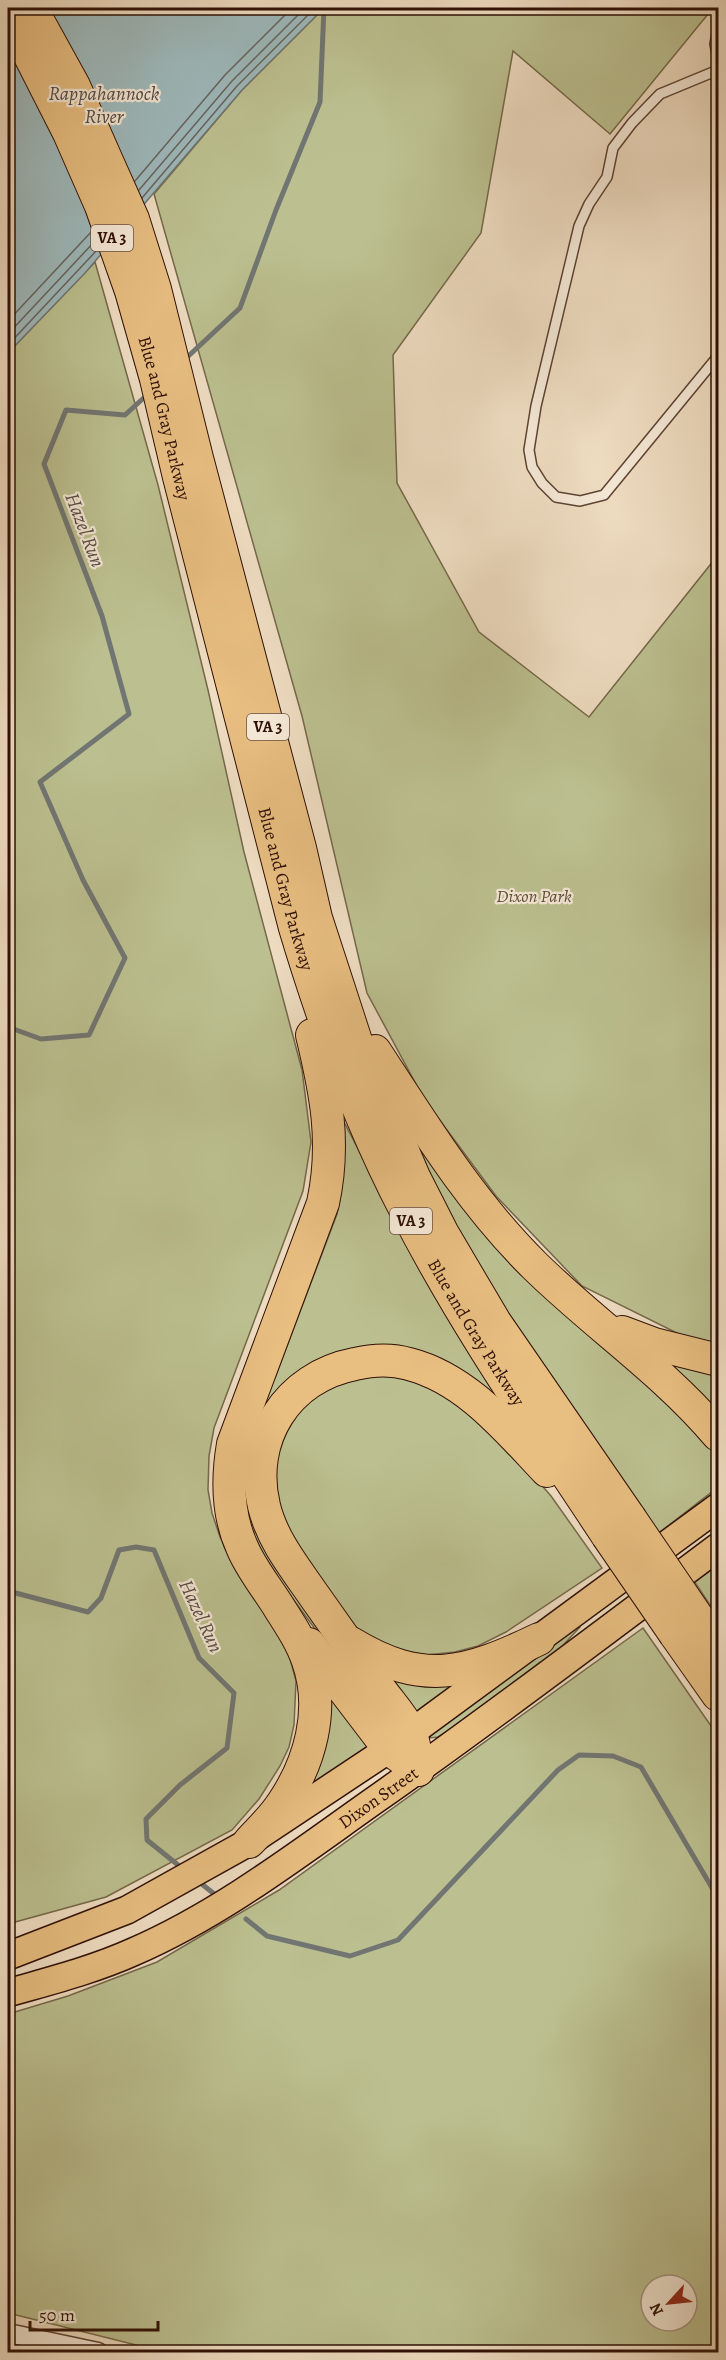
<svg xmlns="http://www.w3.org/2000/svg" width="726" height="2360" font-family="Alegreya,serif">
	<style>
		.green { fill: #bcc090; stroke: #75684a; stroke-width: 1.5; fill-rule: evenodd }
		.water { fill: #9ebabd; stroke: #717673; stroke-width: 1.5 }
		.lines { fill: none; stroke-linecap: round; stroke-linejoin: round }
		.shore { stroke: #666461; stroke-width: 1.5 }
		.stream { stroke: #717673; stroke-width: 5 }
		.lane-casing { stroke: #5e4234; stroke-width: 12 }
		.street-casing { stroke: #5e4234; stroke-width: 21 }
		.primary-casing { stroke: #2e0f05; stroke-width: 30 }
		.highway-casing { stroke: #2e0f05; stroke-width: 34 }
		.lane { stroke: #f5e9d7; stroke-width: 9 }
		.street { stroke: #f5e9d7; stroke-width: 18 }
		.primary { stroke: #e8be81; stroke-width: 27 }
		.highway { stroke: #e8be81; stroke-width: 32 }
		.highway-bridge-casing { stroke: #2e0f05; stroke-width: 34; stroke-linecap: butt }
		.highway-bridge { stroke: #e8be81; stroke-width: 32 }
		.labels { text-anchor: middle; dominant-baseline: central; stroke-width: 4.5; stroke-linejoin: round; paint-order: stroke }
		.shield { fill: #f5e9d7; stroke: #6a5044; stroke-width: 1.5 }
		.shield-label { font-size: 16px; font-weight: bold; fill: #2e0f05 }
		.street-label { font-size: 18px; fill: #2e0f05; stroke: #f5e9d7 }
		.park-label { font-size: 18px; font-style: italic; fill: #604d36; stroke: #f5e9d7 }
		.water-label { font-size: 20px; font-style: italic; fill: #554b45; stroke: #f5e9d7 }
	</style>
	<rect width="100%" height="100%" fill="#efddc2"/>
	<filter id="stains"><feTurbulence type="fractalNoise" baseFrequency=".00333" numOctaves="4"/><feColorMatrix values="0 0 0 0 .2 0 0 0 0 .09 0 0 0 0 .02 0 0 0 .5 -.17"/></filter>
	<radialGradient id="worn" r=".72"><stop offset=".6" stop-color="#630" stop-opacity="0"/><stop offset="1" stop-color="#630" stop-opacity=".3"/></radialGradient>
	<path class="green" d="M324 8H713L610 134 513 51 481 233 393 355 397 483 479 632 589 717 718 555V1345L699 1344 582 1286 496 1196 424 1099 367 993 302 716 154 194 242 90Z
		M95 262 158 485 208 690 244 852 302 1070 311 1142 303 1191 214 1428 209 1456 208 1490 212 1513 220 1537 234 1565 286 1644 296 1681 294 1725 289 1747 280 1766 259 1799 232 1830 106 1897 8 1924V353Z
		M344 1122 425 1277 500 1399 340 1358 252 1473 387 1726 267 1564 246 1519 241 1469 271 1381 275 1378 337 1214C344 1183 346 1154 344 1122Z
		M405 1128 718 1450V1487L659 1533 507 1314 435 1191Z
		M637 1347 718 1371V1424Z
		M377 1366 455 1398 514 1453 551 1496 602 1568 506 1632 478 1646 455 1652 426 1655 395 1649 366 1637 342 1614 295 1552 271 1481 279 1436 326 1378Z
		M718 1562V1617L694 1581Z
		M577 1624 580 1627 554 1655 475 1715 438 1737 430 1738 429 1735Z
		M643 1628 718 1736V2352H164L8 2313V2014L68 1996 157 1962 279 1890ZM651 2285H687V2321H651Z
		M385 1674 471 1676 415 1717Z
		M321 1676 374 1743 297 1796Z"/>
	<path class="water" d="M57 8H324L242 90 85 273 8 353V65Z"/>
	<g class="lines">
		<path class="shore" d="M135 181 225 75 292 8
			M139 190 232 81 305 8
			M142 198 237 86 315 8
			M8 321 92 231
			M8 334 95 241
			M8 345 98 249"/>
		<path class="stream" d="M183 361 240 308 276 210 320 102 324 8
			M8 1027 41 1039 89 1035 125 958 83 880 40 782 129 714 102 616 44 464 66 410 125 415 148 394
			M8 1591 88 1612 101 1598 119 1550 136 1547 154 1550 199 1658 234 1693 227 1748 180 1785 146 1819 147 1840 183 1869
			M198 1881 218 1897
			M246 1919 267 1936 350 1956 398 1940 558 1770 579 1755 613 1756 641 1767 718 1898"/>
		<defs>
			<path id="lane" d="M718 29 715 44 718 60
				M718 70 660 94 632 123 613 148 607 177 589 204 579 226 536 406 529 450 532 467 542 483 556 497 580 501 604 495 718 356"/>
			<path id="street" d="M8 2333 98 2352"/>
			<g id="primary">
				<path d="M8 1956 127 1910 249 1842 389 1749 718 1507"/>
				<path id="s1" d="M8 1993C49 1981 93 1970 133 1952 223 1913 302 1851 382 1795 496 1715 607 1630 718 1547"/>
			</g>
			<g id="highway">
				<path d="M31 8 74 86 107 161 133 219 155 289 197 458 300 848 316 918 356 1041 414 1177 443 1234 495 1322 630 1518"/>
				<path id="s2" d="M8 13 69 133 101 206 131 291 156 379 179 477 295 928C324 1025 359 1121 406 1211 464 1324 537 1429 607 1535"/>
				<path d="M375 1051C424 1126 471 1203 535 1266 594 1324 664 1371 718 1435"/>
				<path d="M622 1332 654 1344 718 1360"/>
				<path d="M698 1618 718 1647"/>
				<path d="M675 1634 718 1695"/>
				<path d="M351 1643C423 1687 466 1674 539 1639"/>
				<path d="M309 1644 389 1749 418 1770"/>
				<path d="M418 1770C416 1758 415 1744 411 1734 406 1720 389 1702 380 1689 358 1658 336 1627 315 1597 295 1568 272 1540 264 1506 248 1439 287 1377 355 1364 372 1360 392 1359 409 1364 467 1379 507 1429 547 1471"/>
				<path d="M249 1842C260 1830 273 1818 282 1804 310 1763 325 1710 308 1661 302 1643 291 1626 280 1609 268 1589 251 1569 242 1547 227 1514 227 1479 233 1444L323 1203C336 1143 326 1093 312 1035"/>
			</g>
		</defs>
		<use href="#lane" class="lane-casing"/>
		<use href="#street" class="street-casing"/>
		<use href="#primary" class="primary-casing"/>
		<use href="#highway" class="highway-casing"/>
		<use href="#lane" class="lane"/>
		<use href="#street" class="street"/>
		<use href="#primary" class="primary"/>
		<use href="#highway" class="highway"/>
		<defs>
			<path id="highway-bridge" d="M630 1518 698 1618
				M607 1535 675 1634"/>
		</defs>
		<use href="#highway-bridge" class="highway-bridge-casing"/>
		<use href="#highway-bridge" class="highway-bridge"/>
	</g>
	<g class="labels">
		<g class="shield">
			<rect x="91" y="225" width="42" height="26" rx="4.5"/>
			<rect x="247" y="714" width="42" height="26" rx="4.5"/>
			<rect x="390" y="1208" width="42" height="26" rx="4.5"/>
		</g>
		<g class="shield-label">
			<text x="112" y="238">VA 3</text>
			<text x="268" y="727">VA 3</text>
			<text x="411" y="1221">VA 3</text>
		</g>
		<g class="street-label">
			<text stroke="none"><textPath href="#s2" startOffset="436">Blue and Gray Parkway</textPath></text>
			<text stroke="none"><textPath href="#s2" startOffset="922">Blue and Gray Parkway</textPath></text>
			<text stroke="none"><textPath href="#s2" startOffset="1407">Blue and Gray Parkway</textPath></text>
			<text stroke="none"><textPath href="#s1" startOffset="422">Dixon Street</textPath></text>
		</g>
		<g class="park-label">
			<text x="534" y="896">Dixon Park</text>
		</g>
		<g class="water-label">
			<text x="104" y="93">Rappahannock<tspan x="104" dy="23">River</tspan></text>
			<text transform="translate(85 530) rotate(69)">Hazel Run</text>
			<text transform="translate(201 1616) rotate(65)">Hazel Run</text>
		</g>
	</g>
	<rect width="726" height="2360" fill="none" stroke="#efddc2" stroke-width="30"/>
	<rect x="9" y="9" width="708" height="2342" fill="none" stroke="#2e0f05" stroke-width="3"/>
	<rect x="15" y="15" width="696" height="2330" fill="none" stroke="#2e0f05" stroke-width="1.5"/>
	<g transform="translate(669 2303) rotate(243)"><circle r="28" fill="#f5e9d7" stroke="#a59283" stroke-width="1.5"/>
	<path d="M0-4.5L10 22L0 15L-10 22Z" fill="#8f2418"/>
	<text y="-9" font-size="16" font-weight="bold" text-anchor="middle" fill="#2e0f05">N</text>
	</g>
	<path d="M30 2321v9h128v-9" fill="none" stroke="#2e0f05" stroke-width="3"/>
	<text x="39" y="2321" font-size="18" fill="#2e0f05" stroke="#f5e9d7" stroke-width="4.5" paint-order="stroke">50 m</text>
	<rect width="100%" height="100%" filter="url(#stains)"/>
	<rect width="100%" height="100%" fill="url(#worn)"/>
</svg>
